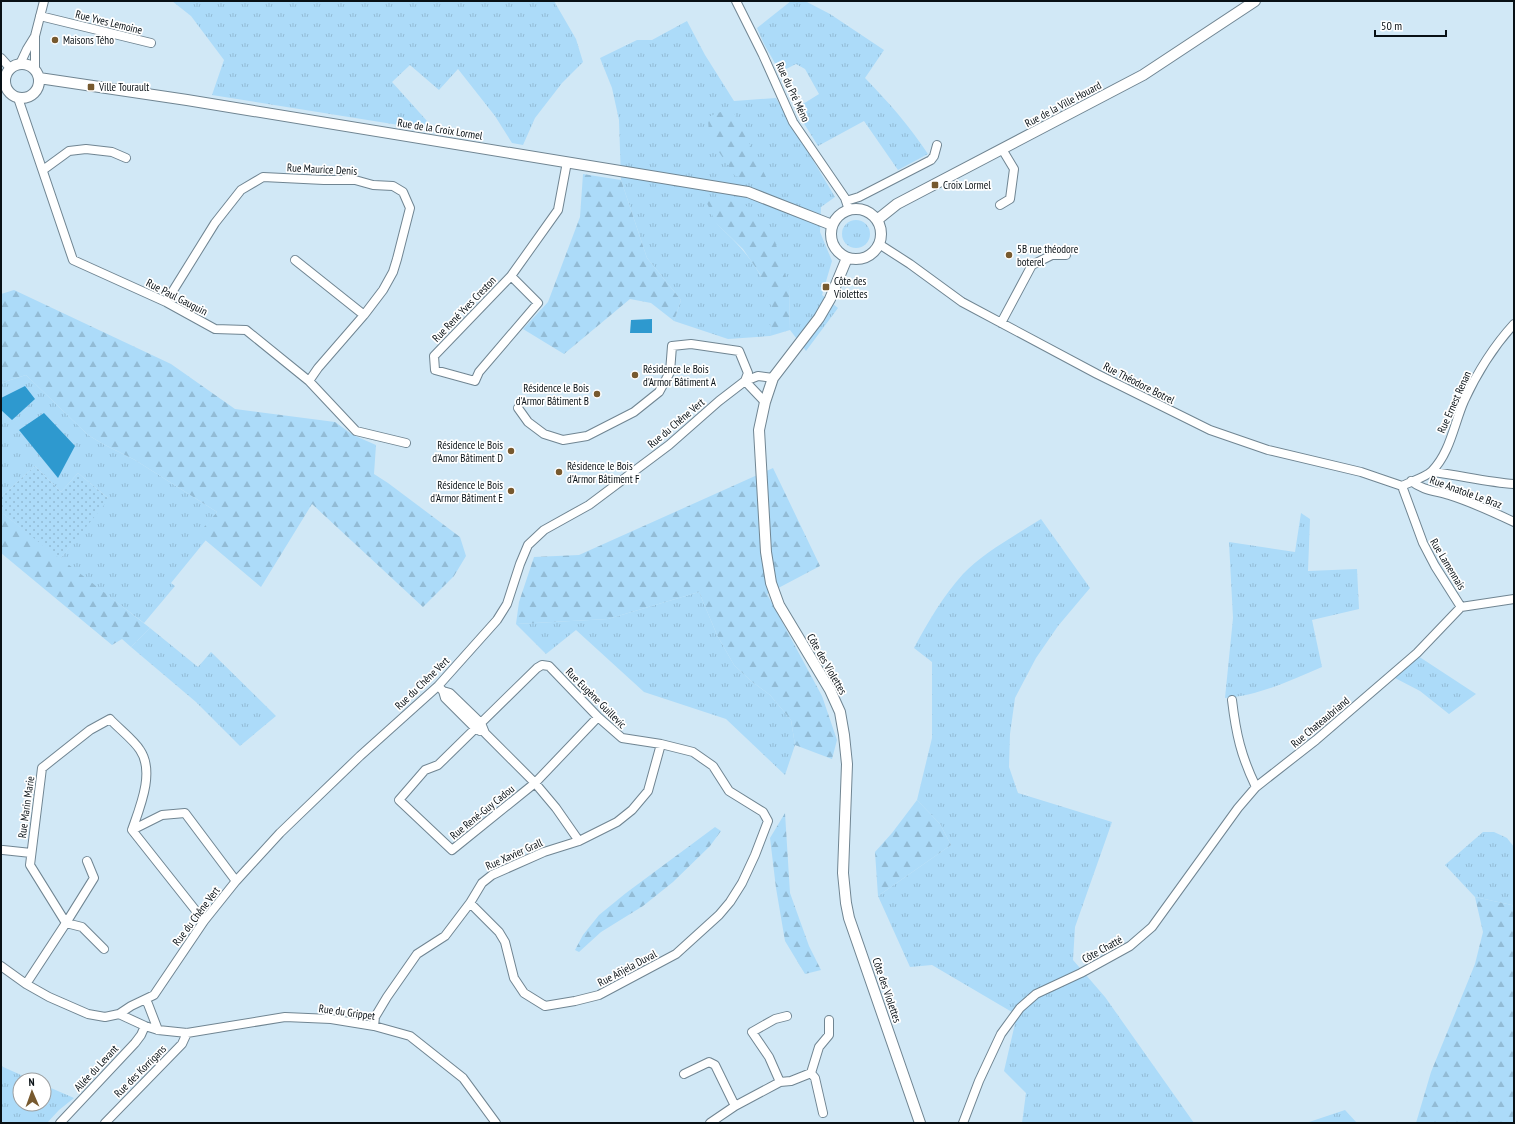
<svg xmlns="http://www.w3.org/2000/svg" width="1515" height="1124" font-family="'PT Sans Narrow',sans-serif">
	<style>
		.grass { fill: url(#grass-tufts) }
		.forest { fill: url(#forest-firs) }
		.garden { fill: url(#garden-dots) }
		.water { fill: #2e99cf }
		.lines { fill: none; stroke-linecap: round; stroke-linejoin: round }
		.minor-casing { stroke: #708592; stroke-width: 10 }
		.tertiary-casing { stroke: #708592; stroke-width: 12 }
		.minor { stroke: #fff; stroke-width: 8 }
		.tertiary { stroke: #fff; stroke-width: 10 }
		.poi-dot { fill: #77592e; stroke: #fff; stroke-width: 1.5 }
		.labels { text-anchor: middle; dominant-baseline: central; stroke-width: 3.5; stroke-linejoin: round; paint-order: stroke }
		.street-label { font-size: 11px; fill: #081015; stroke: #fff }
		.poi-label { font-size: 11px; fill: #081015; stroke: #fff; text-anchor: start }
	</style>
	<defs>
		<pattern id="grass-tufts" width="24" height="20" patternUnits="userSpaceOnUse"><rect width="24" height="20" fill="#acdbf9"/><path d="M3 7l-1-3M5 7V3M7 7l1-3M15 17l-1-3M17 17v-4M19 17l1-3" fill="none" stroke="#92bbd5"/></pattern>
		<pattern id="forest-firs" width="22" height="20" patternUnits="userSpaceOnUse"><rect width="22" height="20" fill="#acdbf9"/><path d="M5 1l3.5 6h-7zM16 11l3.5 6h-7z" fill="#92bbd5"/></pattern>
		<pattern id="garden-dots" width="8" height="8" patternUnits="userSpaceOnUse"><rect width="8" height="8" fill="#acdbf9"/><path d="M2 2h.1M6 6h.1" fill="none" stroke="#92bbd5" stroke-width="1.8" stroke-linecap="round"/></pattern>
	</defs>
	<rect width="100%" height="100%" fill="#d1e8f6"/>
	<path class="grass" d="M172 1H554L576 39 583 62 562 83 535 118 523 145 512 143 495 116 458 69 439 90 410 65 392 82 436 131 212 95 224 60 191 16Z
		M791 1H805L830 14 884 50 865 78C890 104 908 124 928 154L898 170 864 121 818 146 795 109 819 94 805 69 796 64 780 72 764 44 757 28Z
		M687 21 705 55 734 101 776 98 835 197 821 207 820 232 832 261 822 295 838 308 806 351 790 330 789 287 716 223C742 248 762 267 771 304 773 314 770 326 770 336L728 339 674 321 681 300 647 258 621 180 619 120 612 88 600 58 637 40H652Z
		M842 234a14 14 0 1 1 28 0a14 14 0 1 1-28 0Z
		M26 375 88 435 103 444 135 460 217 512 199 534 206 540 171 583 175 586 144 623 60 559 108 498 78 473 61 492 35 466 1 497V383Z
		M1301 513 1310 519 1308 571 1357 569 1359 609 1312 620 1322 667C1289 681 1261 695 1225 698L1233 618 1229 542 1295 552Z
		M1041 519 1090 588 1058 626 1036 658 1015 698 1010 734 1009 767 1018 793 1112 822 1075 927 1073 960 1105 997 1194 1123H1022L1026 1093 1004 1071 1017 1015 932 965 910 967 878 896 951 845 940 824 917 800 932 738V662L914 648C928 622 943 596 963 574 983 553 1016 535 1041 519Z
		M699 592 717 635 734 665 751 681 770 695 791 720 795 745 785 775 726 719 644 692 576 630 546 654 516 624 608 619Z
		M150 628 198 667 211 652 276 716 240 746 196 702 131 647Z
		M1418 656 1476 694 1449 714 1420 691 1395 678Z
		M1483 832H1494L1507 838 1514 847V909L1512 905 1475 897 1445 865Z
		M1 1066 32 1080H20V1104H44V1085L74 1098 59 1110 47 1123H1Z
		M1345 1110 1357 1123H1306Z"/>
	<path class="forest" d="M723 111H733L769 183 735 176 709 137 708 117Z
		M583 174 621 180 647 258 681 300 674 321 651 303 630 299 564 354 523 329 548 302 580 217Z
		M718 197 752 208 774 238 789 287 790 330 770 336 771 306 760 274 743 249 716 223 706 201Z
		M14 290 171 364 235 409 335 422 353 435 376 445 374 474 388 483 460 537 466 556 454 576 423 607 312 504 261 587 198 534 217 512 135 460 103 444 88 435 26 375 1 383V294Z
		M773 468 820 566 767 594 822 696 837 740 832 759 795 745 791 720 770 695 751 681 734 665 717 635 699 592 608 619 516 624 519 602 534 557 579 555Z
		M1 512 150 628 131 647 122 639 112 645 1 553Z
		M917 800 940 824 951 845 878 896 875 852 892 833Z
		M785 813 790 893 809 946 821 970 805 974 785 941 776 888 770 838Z
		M715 827 721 831 710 846 673 882 643 906 601 932 579 952 575 950 583 935 599 915 626 893Z
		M1475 897 1512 905 1514 909V1123H1416L1431 1072 1475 964 1483 932Z"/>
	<path class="garden" d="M35 466 61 492 78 473 109 499 60 559 1 512V497Z"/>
	<path class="water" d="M652 319V333H630L631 320Z
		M25 386 35 399 12 420 1 410V398Z
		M44 413 75 446 58 478 19 430Z"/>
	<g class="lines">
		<defs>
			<path id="minor" d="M736 1 763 55 793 122 845 198 849 210
				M40 16 151 43
				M35 36 44 1
				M1 58 10 68
				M20 64 27 49 35 36V69
				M18 98 73 260 166 302 215 329 246 330 309 381 356 431 406 443
				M43 170 69 151 86 149 112 152 126 158
				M846 201 859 197 931 160 934 156 937 145
				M1000 205 1010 199 1014 169 1002 149
				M879 244 910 264 962 302 1097 374 1210 430 1268 450 1361 472 1402 486C1410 482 1426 477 1432 471 1450 453 1454 424 1464 401 1477 373 1493 347 1514 324
				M295 260 364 315 318 368 309 381
				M511 276 538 303 479 372 475 381 435 370 434 356 511 276 558 210 567 162
				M166 302 215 223 241 190 263 177 324 180H355L373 185 393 186 403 192 410 208 397 259 393 272 383 290 364 315
				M1001 323 1032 265 1052 255H1066
				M745 381 765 402
				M518 408 528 422 544 434 563 440 587 436 634 412 659 392 670 372 672 346 691 344 739 351 748 373 745 381
				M1432 472C1459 475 1486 482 1514 484
				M1411 481C1422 490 1436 491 1449 495 1471 502 1493 512 1514 522
				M1402 486 1423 543 1435 566 1461 607
				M1461 607 1514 599
				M440 688 443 691 445 698 475 728 480 731
				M443 691 450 693 481 723 485 733 535 783 556 808 579 841
				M1232 700C1236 734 1241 756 1256 787
				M132 830 162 815 185 813 236 881
				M3 850 31 853
				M87 861 94 878 66 923 82 927 104 949
				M470 903 499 932 505 942 514 978 524 993 545 1006 575 1001 599 995 676 954 719 915 730 902 742 883 755 855 768 821 763 812 729 791 713 766 693 752 661 744 622 738 598 717 549 666 542 665 537 668 438 765 425 770 399 800 452 850 535 783 598 717
				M1 966 26 984 49 997 88 1014 105 1017 119 1014 145 1026 158 1030 187 1033 285 1017 331 1019 374 1026 410 1036 463 1078 496 1123
				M26 984 66 923 30 865 42 768 90 730 110 719C118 728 134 740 140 750 155 772 140 807 132 830L204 921
				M145 1000 148 1004 158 1030
				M119 1014 131 1006 154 995 204 921 236 881 280 833 360 756 438 686 497 620 507 604 520 564 528 545 544 530 589 505 669 445 719 401 745 381 758 376 773 378
				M374 1026 375 1017 387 997 417 954 445 936 470 903 482 883 492 875 544 852 579 841 617 822 632 810 648 791 661 744
				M811 1073 819 1047 829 1035V1020
				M684 1074 709 1062 715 1065 735 1106
				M780 1082 769 1057 752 1032 775 1019 787 1016
				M60 1123 135 1043 141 1035 145 1026
				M105 1123 182 1044 187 1033
				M710 1123 735 1106 780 1082 791 1081 811 1073 815 1078 823 1113
				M963 1123 979 1081 1001 1034 1020 1008 1036 994 1081 973 1130 946 1152 927 1238 808 1256 787 1316 740 1417 653 1461 607"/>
			<path id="tertiary" d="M5 81a17 17 0 1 1 34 0a17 17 0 1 1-34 0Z
				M39 78 187 100 748 192 832 225
				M831 234a25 25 0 1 1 50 0a25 25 0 1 1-50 0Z
				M877 220 897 204 1143 75 1255 1
				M847 258 830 299 819 318 773 378 765 402 759 430 766 552 771 583 779 605 830 690 840 712 844 735 847 764 843 873 846 903 849 918 920 1123"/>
		</defs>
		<use href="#minor" class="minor-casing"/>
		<use href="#tertiary" class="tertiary-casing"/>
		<use href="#minor" class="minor"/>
		<use href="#tertiary" class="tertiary"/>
	</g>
	<g class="poi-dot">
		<circle cx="55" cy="40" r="4"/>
		<rect x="87" y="83" width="8" height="8" rx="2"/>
		<rect x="931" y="181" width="8" height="8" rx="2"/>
		<circle cx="1009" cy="255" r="4"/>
		<rect x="822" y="283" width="8" height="8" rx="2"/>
		<circle cx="635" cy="375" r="4"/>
		<circle cx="597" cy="394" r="4"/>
		<circle cx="511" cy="451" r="4"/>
		<circle cx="559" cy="472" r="4"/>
		<circle cx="511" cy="491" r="4"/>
	</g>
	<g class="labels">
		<g class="street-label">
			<text transform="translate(109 22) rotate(14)">Rue Yves Lemoine</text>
			<text transform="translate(793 92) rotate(65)">Rue du Pré Méno</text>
			<text transform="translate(1063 104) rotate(-28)">Rue de la Ville Houard</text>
			<text transform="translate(440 129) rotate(9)">Rue de la Croix Lormel</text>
			<text transform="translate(322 169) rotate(3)">Rue Maurice Denis</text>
			<text transform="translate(177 297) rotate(27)">Rue Paul Gauguin</text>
			<text transform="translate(464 309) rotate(-46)">Rue René Yves Creston</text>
			<text transform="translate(1139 383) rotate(27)">Rue Théodore Botrel</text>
			<text transform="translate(1454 402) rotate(-66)">Rue Ernest Renan</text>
			<text transform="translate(676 423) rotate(-40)">Rue du Chêne Vert</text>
			<text transform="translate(1466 492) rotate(20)">Rue Anatole Le Braz</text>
			<text transform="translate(1448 564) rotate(59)">Rue Lamennais</text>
			<text transform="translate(827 664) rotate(60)">Côte des Violettes</text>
			<text transform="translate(422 683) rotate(-44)">Rue du Chêne Vert</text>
			<text transform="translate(596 698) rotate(45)">Rue Eugène Guillevic</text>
			<text transform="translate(1320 722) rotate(-40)">Rue Chateaubriand</text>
			<text transform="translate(26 807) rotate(-82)">Rue Marin Marie</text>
			<text transform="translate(482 812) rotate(-39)">Rue René-Guy Cadou</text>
			<text transform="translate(514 854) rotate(-24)">Rue Xavier Grall</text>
			<text transform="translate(196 916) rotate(-53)">Rue du Chêne Vert</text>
			<text transform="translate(1102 949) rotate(-29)">Côte Chatté</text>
			<text transform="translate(627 968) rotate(-28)">Rue Añjela Duval</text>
			<text transform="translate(887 990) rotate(71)">Côte des Violettes</text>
			<text transform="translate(347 1012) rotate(8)">Rue du Grippet</text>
			<text transform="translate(96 1068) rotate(-47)">Allée du Levant</text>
			<text transform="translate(140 1071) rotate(-45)">Rue des Korrigans</text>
		</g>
		<g class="poi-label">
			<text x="63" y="40">Maisons Tého</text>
			<text x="99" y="87">Ville Tourault</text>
			<text x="943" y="185">Croix Lormel</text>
			<text x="1017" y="249">5B rue théodore<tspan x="1017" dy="13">boterel</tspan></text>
			<text x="834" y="281">Côte des<tspan x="834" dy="13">Violettes</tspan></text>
			<text x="643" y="369">Résidence le Bois<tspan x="643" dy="13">d'Armor Bâtiment A</tspan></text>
			<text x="589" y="388" text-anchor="end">Résidence le Bois<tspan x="589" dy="13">d'Armor Bâtiment B</tspan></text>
			<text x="503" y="445" text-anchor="end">Résidence le Bois<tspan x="503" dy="13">d'Amor Bâtiment D</tspan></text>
			<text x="567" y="466">Résidence le Bois<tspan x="567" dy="13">d'Armor Bâtiment F</tspan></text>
			<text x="503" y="485" text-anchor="end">Résidence le Bois<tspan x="503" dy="13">d'Armor Bâtiment E</tspan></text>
		</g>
	</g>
	<rect width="1515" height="1124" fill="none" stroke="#081015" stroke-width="4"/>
	<g transform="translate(32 1092) rotate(358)"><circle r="19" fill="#ffffff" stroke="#9c9fa1"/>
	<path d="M0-3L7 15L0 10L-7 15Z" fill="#77592e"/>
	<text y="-6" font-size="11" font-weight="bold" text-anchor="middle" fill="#081015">N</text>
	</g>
	<path d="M1375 30v6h71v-6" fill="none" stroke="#081015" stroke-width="2"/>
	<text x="1381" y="30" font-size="12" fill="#081015" stroke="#ffffff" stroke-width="3" paint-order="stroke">50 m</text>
</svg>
